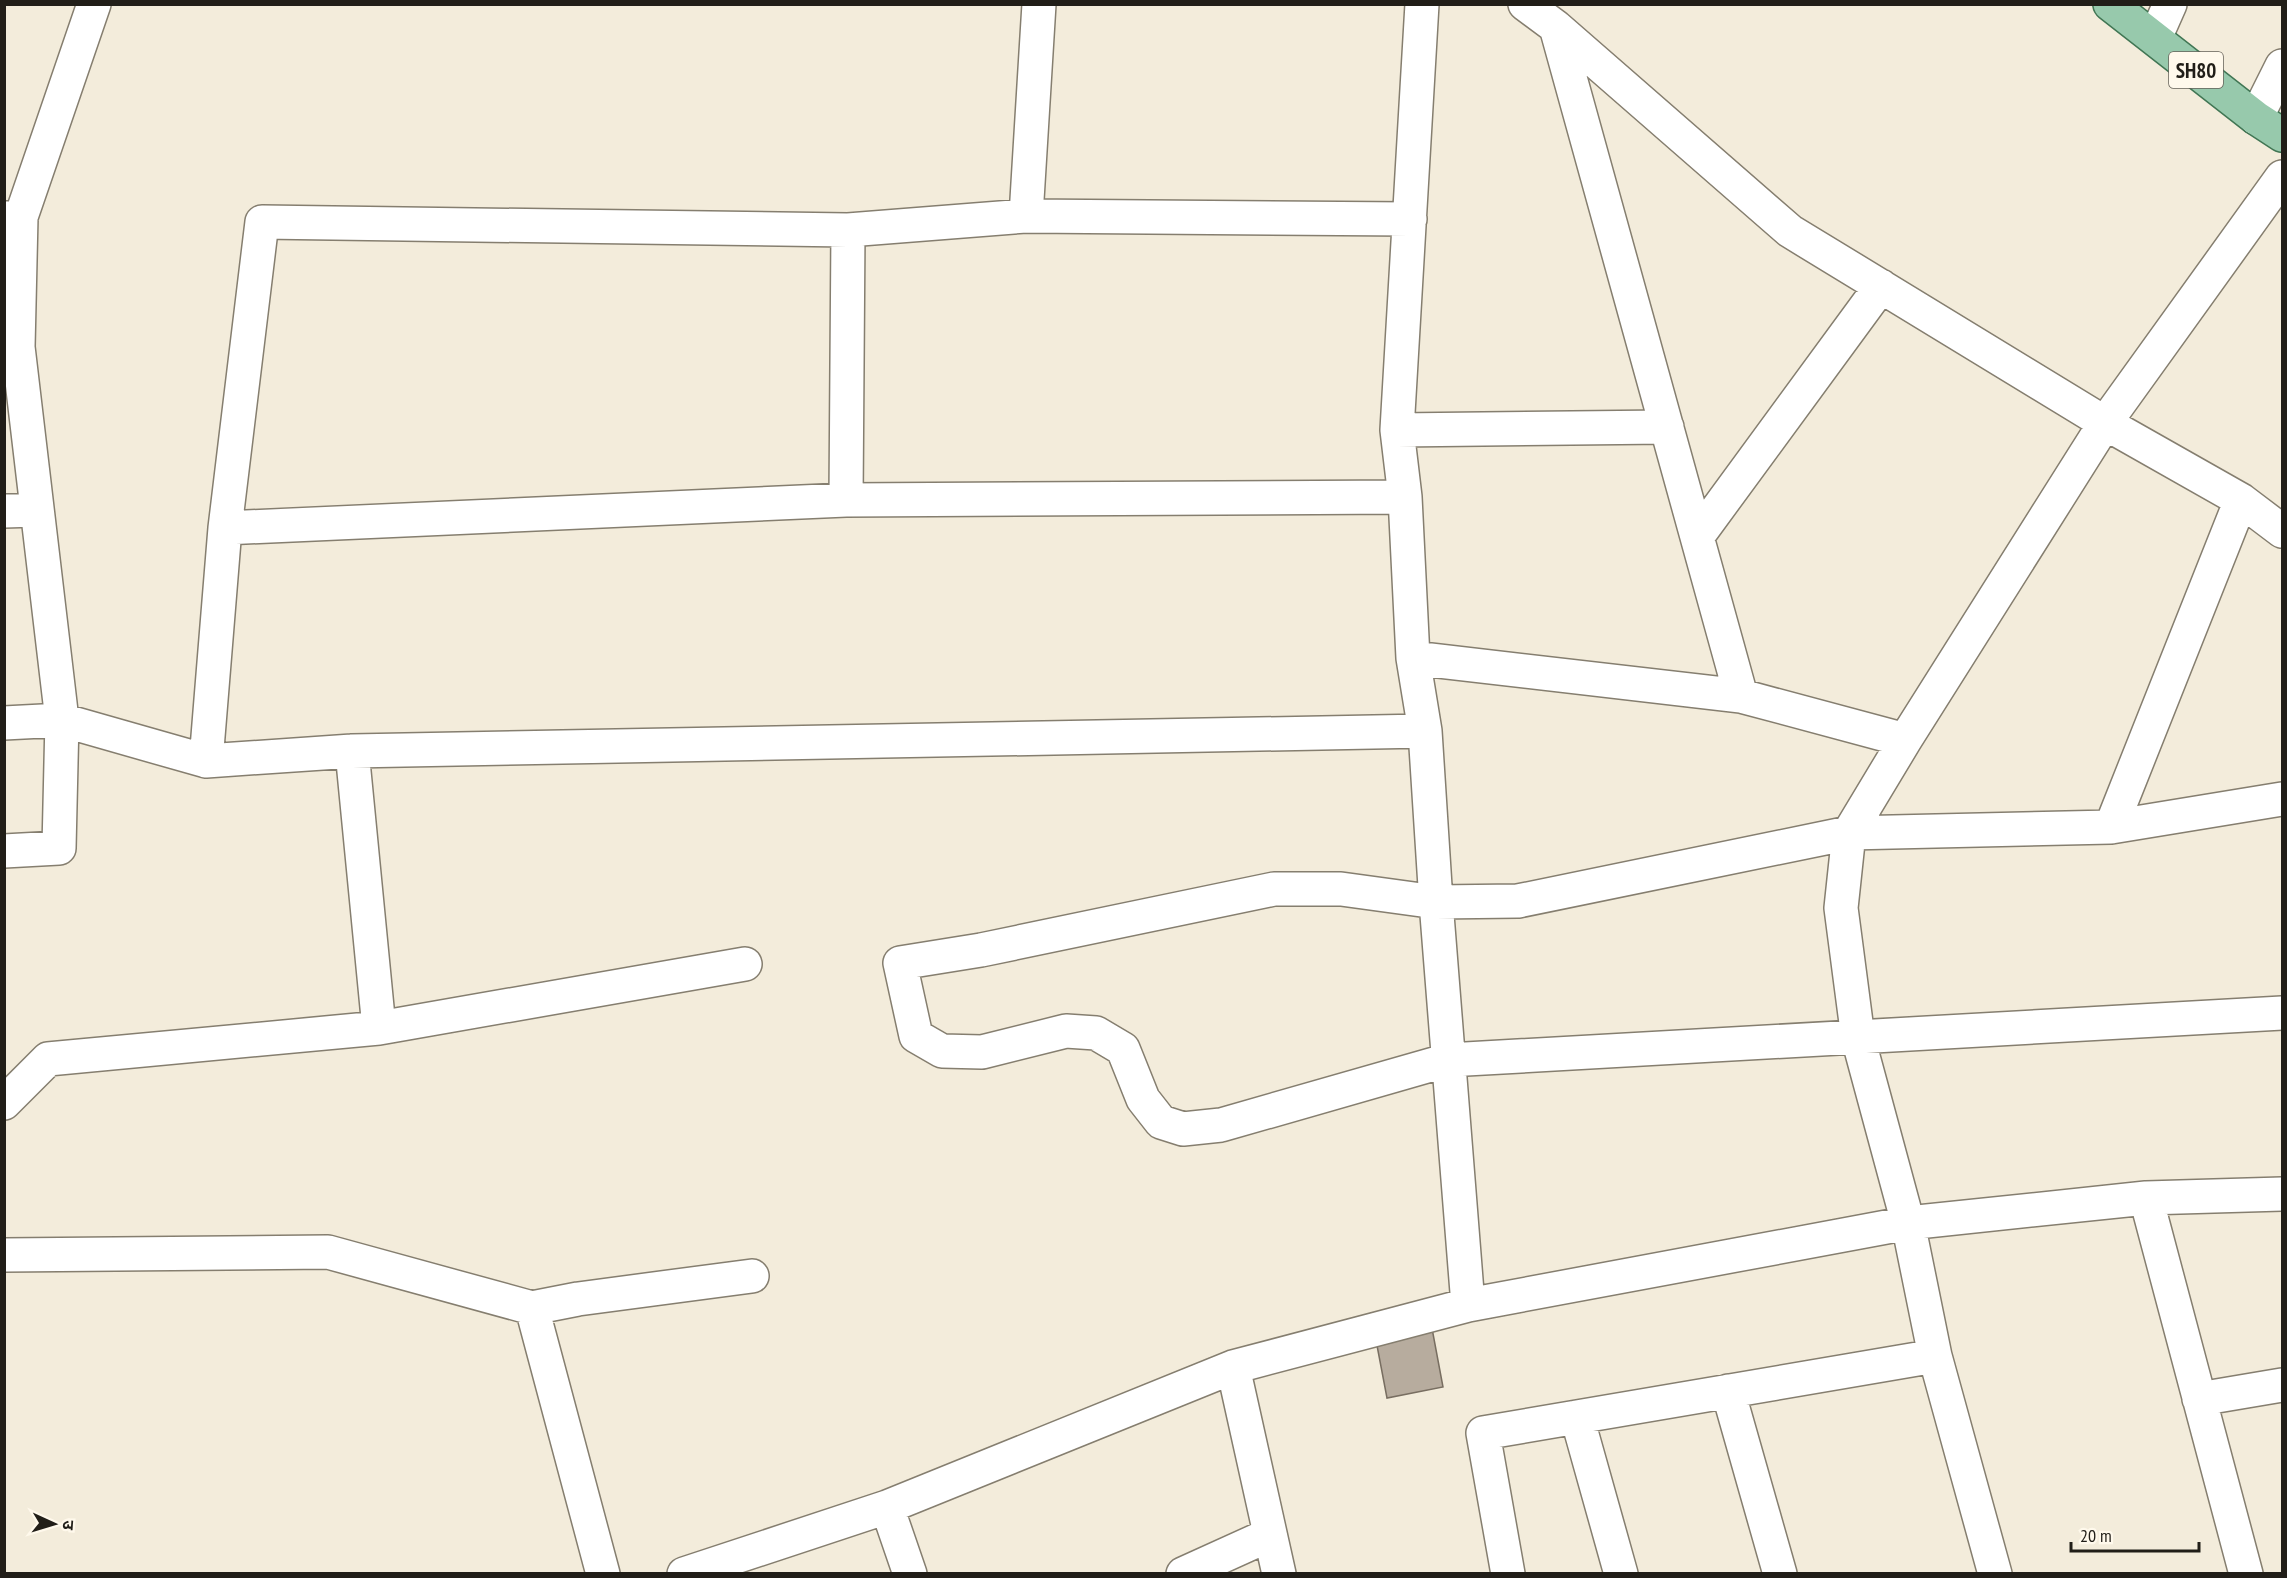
<svg xmlns="http://www.w3.org/2000/svg" width="2287" height="1578" font-family="'PT Sans Narrow','Noto Sans Devanagari',sans-serif">
	<style>
		.building { fill: #b7ac9e; stroke: #786e61; stroke-width: 1.5 }
		.lines { fill: none; stroke-linecap: round; stroke-linejoin: round }
		.street-casing { stroke: #857e6f; stroke-width: 36 }
		.primary-casing { stroke: #417654; stroke-width: 36 }
		.street { stroke: #fff; stroke-width: 33 }
		.primary { stroke: #97c9ac; stroke-width: 33 }
		.labels { text-anchor: middle; dominant-baseline: central; stroke-width: 4.5; stroke-linejoin: round; paint-order: stroke }
		.shield { fill: #fff9ec; stroke: #646058; stroke-width: 1.5 }
		.shield-label { font-size: 21px; font-weight: bold; fill: #211e18 }
	</style>
	<rect width="100%" height="100%" fill="#f3ecdb"/>
	<path class="building" d="M1431 1323 1443 1387 1387 1398 1375 1335Z"/>
	<g class="lines">
		<defs>
			<path id="street" d="M1525 4 1556 27 1790 231 2105 423 2241 500 2282 531
				M1556 27 1741 696
				M2155 38 2170 4
				M2256 118 2282 66
				M1026 216 1039 4
				M4 218 21 217 94 4
				M1410 219 1026 216 848 230 262 222 225 528 206 761 352 751 1425 731
				M1397 430 1667 427
				M1405 497 1413 658 1425 731 1436 902 1468 1305
				M846 500 848 230
				M4 511 36 510
				M225 528 846 500 1405 497 1397 430 1422 4
				M1697 537 1881 286
				M1413 658 1741 696 1905 740
				M4 723 62 720 206 761
				M352 751 379 1028 745 964
				M2282 799 2111 827 1849 833 1518 901 1436 902 1341 889H1274L981 950 900 963 916 1036 942 1051 982 1052 1066 1031 1096 1033 1123 1049 1143 1099 1161 1122 1183 1129 1221 1125 1448 1060 2282 1013
				M2111 827 2241 500
				M4 851 59 848 62 720 18 347 21 217
				M4 1103 48 1059 379 1028
				M2146 1198 2246 1574
				M4 1255 328 1252 532 1308
				M1935 1356 1995 1574
				M1233 1367 1279 1574
				M1728 1391 1780 1574
				M2199 1399 2282 1385
				M1577 1417 1621 1574
				M887 1507 910 1574
				M603 1574 532 1308 578 1299 752 1276
				M684 1574 887 1507 1233 1367 1468 1305 1908 1223 2146 1198 2282 1194
				M1183 1574 1269 1535
				M1508 1574 1483 1433 1935 1356 1908 1223 1858 1038 1841 908 1849 833 1905 740 2105 423 2282 177"/>
			<path id="primary" d="M2110 4 2256 118 2282 135"/>
		</defs>
		<use href="#street" class="street-casing"/>
		<use href="#primary" class="primary-casing"/>
		<use href="#street" class="street"/>
		<use href="#primary" class="primary"/>
	</g>
	<g class="labels">
		<rect class="shield" x="2169" y="52" width="54" height="36" rx="4.5"/>
		<g class="shield-label">
			<text x="2196" y="70">SH80</text>
		</g>
	</g>
	<rect width="2287" height="1578" fill="none" stroke="#211e18" stroke-width="12"/>
	<g transform="translate(54 1524) rotate(94)" stroke="#fff9ec" stroke-width="4.5" paint-order="stroke">
	<path d="M0-4.5L10 22L0 15L-10 22Z" fill="#211e18"/>
	<text y="-9" font-size="16" font-weight="bold" text-anchor="middle" fill="#211e18">उ</text>
	</g>
	<path d="M2071 1542v9h128v-9" fill="none" stroke="#211e18" stroke-width="3"/>
	<text x="2080" y="1542" font-size="18" fill="#211e18" stroke="#fff9ec" stroke-width="4.5" paint-order="stroke">20 m</text>
</svg>
